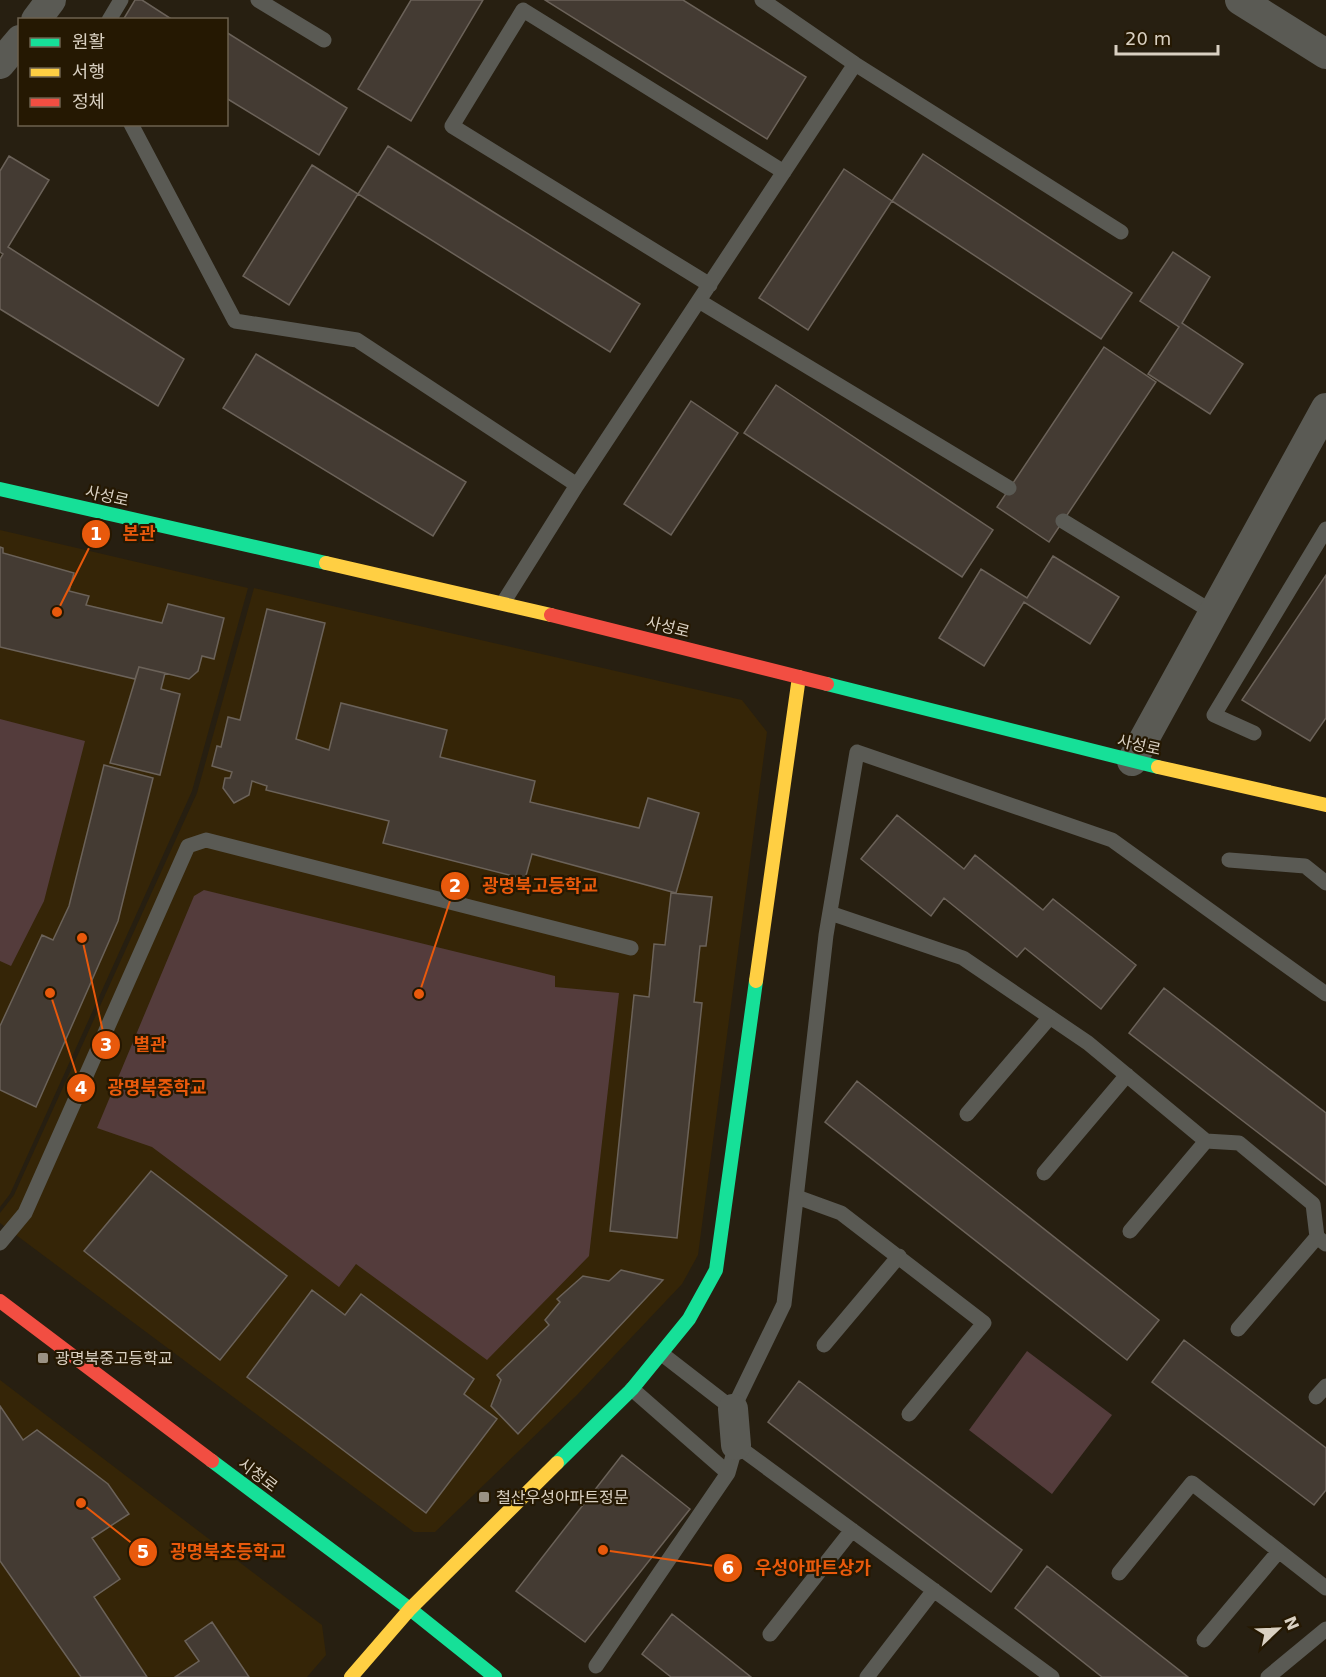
<svg xmlns="http://www.w3.org/2000/svg" width="1326" height="1677" font-family="'DejaVu Sans','Noto Sans KR',sans-serif">
	<style>
		.built { fill: #352507 }
		.green { fill: #543c3c }
		.building { fill: #443b33; stroke: #6b6259; stroke-width: 1.5 }
		.lines { fill: none; stroke-linecap: round; stroke-linejoin: round }
		.lane { stroke: #5a5a54; stroke-width: 15 }
		.street { stroke: #5a5a54; stroke-width: 30 }
		.fast { stroke: #16e098; stroke-width: 14 }
		.slow { stroke: #ffcf43; stroke-width: 14 }
		.jam { stroke: #f24e42; stroke-width: 14 }
		.poi-dot { fill: #9b9284; stroke: #251802; stroke-width: 2 }
		.labels { text-anchor: middle; dominant-baseline: central; stroke-width: 4.5; stroke-linejoin: round; paint-order: stroke }
		.street-label { font-size: 16px; fill: #d9d0c2; stroke: #251802 }
		.poi-label { font-size: 16px; fill: #d9d0c2; stroke: #251802; text-anchor: start }
		.leader { fill: none; stroke: #e8590c; stroke-width: 2 }
		.callout-dot { fill: #e8590c; stroke: #251802; stroke-width: 2 }
		.mark-label { font-size: 18px; text-anchor: middle; font-weight: bold; fill: #fff }
		.callout-label { font-size: 18px; text-anchor: middle; font-weight: bold; fill: #e8590c; stroke: #251802; stroke-width: 4.5; stroke-linejoin: round; paint-order: stroke }
	</style>
	<rect width="100%" height="100%" fill="#271f11"/>
	<path class="built" d="M0 530 248 588 192 791 10 1194 0 1207Z
		M254 588 742 700 767 732 698 1255 682 1284 577 1395 435 1532H414L0 1223V1213L14 1195 197 793Z
		M0 1380 322 1625 326 1655 307 1677H0Z"/>
	<path class="green" d="M0 719 85 741 44 901 11 966 0 961Z
		M204 890 555 976V987L619 993 589 1256 487 1360 356 1264 339 1287 152 1147 97 1128 194 896Z
		M1027 1351 1112 1415 1052 1494 969 1430Z"/>
	<path class="building" d="M135 0H142L173 20H123Z
		M411 0H483L411 121 358 89Z
		M545 0H683L806 77 767 139Z
		M226 32 347 108 319 155 226 98Z
		M388 146 640 304 610 352 358 194Z
		M923 154 1132 293 1101 339 892 201Z
		M9 156 49 180 8 247 184 359 158 406 0 309V259L3 254 0 252V171Z
		M312 165 358 194 289 305 243 276Z
		M844 169 892 201 808 330 759 298Z
		M1173 252 1210 277 1182 323 1243 364 1210 414 1148 374 1179 327 1140 301Z
		M1104 347 1156 382 1049 542 997 507Z
		M256 354 466 482 433 536 223 408Z
		M776 385 993 530 962 577 744 433Z
		M691 401 738 433 671 535 624 504Z
		M0 547 3 548V553L74 573 69 591 89 596 86 605 162 623 168 604 224 618 214 659 202 656 198 671 189 679 139 667 135 679 0 647Z
		M1053 556 1119 597 1090 644 1024 602 984 666 939 638 981 569 1027 598Z
		M1326 575V718L1310 741 1242 700Z
		M267 609 325 623 296 739 329 750 341 703 447 730 440 757 535 781 530 802 639 828 648 798 699 813 676 893 532 854 525 879 383 843 389 821 266 790 267 786 252 781 249 795 234 803 223 788 225 778H230L232 772 212 766 217 746 221 747 228 717 240 720Z
		M139 667 165 673 161 689 180 694 160 775 110 763Z
		M104 765 153 778 118 921 36 1107 0 1090V1026L42 935 53 940 69 906Z
		M897 815 964 869 975 855 1043 910 1053 899 1136 965 1101 1009 1025 948 1017 957 944 898 931 916 861 859Z
		M671 893 712 897 706 946H700L694 1002 702 1003 677 1238 610 1231 634 995 649 997 654 944 665 945Z
		M1164 988 1326 1113V1185L1129 1033Z
		M857 1081 1159 1320 1127 1360 825 1122Z
		M151 1171 287 1276 220 1360 84 1251Z
		M621 1270 663 1280 518 1434 491 1406 501 1380 497 1375 549 1325 545 1320 560 1302 557 1299 583 1276 609 1281Z
		M312 1290 345 1315 361 1294 474 1379 464 1394 497 1419 426 1513 247 1377Z
		M1184 1340 1326 1448V1490L1314 1505 1152 1382Z
		M799 1381 1022 1550 991 1592 768 1422Z
		M0 1406 23 1440 37 1430 108 1484 129 1514 92 1538 120 1579 94 1597 147 1677H81L0 1561Z
		M622 1455 690 1509 585 1642 516 1591Z
		M1047 1566 1188 1677H1102L1015 1608Z
		M672 1614 751 1677H671L642 1654Z
		M212 1622 249 1677H175L199 1661 185 1641Z"/>
	<g class="lines">
		<path class="lane" d="M258 0 324 40
			M762 0 855 64 1121 232
			M109 20 121 0
			M131 124 235 321 357 340 577 485
			M710 285 452 126 523 10 784 172
			M699 301 1009 488
			M1063 521 1214 613
			M503 603 577 485 855 64
			M1254 733 1214 715 1326 529
			M1229 860 1305 866 1326 883
			M830 913 963 958 1088 1043 1206 1141 1239 1143 1313 1204 1317 1237 1326 1244
			M967 1114 1050 1017
			M1044 1173 1127 1075
			M797 1197 841 1213 984 1323 909 1414
			M1130 1231 1206 1141
			M0 1243 25 1213 188 846 206 840 631 948
			M1238 1329 1317 1237
			M824 1345 899 1256
			M662 1354 733 1409 784 1304 826 935 857 752 1112 840 1326 994
			M632 1389 728 1473 736 1445 1052 1677
			M1316 1397 1326 1386
			M1119 1573 1192 1483 1326 1588
			M770 1634 852 1530
			M1204 1640 1279 1551
			M596 1666 728 1473
			M867 1677 934 1590
			M1268 1677 1326 1629"/>
		<path class="street" d="M1240 0 1326 54
			M36 20 51 0
			M0 64 20 40
			M1132 761 1326 408
			M733 1409 736 1445"/>
		<path class="fast" d="M0 489 326 563
			M827 684 1158 767
			M212 1461 410 1609 495 1677
			M557 1463 632 1389 689 1319 716 1270 756 981"/>
		<path class="slow" d="M326 563 551 615
			M1158 767 1326 805
			M756 981 799 677
			M351 1677 410 1609 557 1463"/>
		<path class="jam" d="M551 615 827 684
			M0 1301 212 1461"/>
	</g>
	<g class="poi-dot">
		<rect x="37" y="1352" width="12" height="12" rx="3"/>
		<rect x="478" y="1491" width="12" height="12" rx="3"/>
	</g>
	<g class="labels">
		<g class="street-label">
			<text transform="translate(107 496) rotate(13)">사성로</text>
			<text transform="translate(668 627) rotate(14)">사성로</text>
			<text transform="translate(1139 745) rotate(13)">사성로</text>
			<text transform="translate(258 1475) rotate(37)">시청로</text>
		</g>
		<g class="poi-label">
			<text x="55" y="1358">광명북중고등학교</text>
			<text x="496" y="1497">철산우성아파트정문</text>
		</g>
	</g>
	<path class="leader" d="M57 612L96 534M419 994L455 886M82 938L106 1045M50 993L81 1088M81 1503L143 1552M603 1550L728 1568"/>
	<g class="callout-dot">
		<circle cx="57" cy="612" r="6"/>
		<circle cx="419" cy="994" r="6"/>
		<circle cx="82" cy="938" r="6"/>
		<circle cx="50" cy="993" r="6"/>
		<circle cx="81" cy="1503" r="6"/>
		<circle cx="603" cy="1550" r="6"/>
		<circle cx="96" cy="534" r="15"/>
		<circle cx="455" cy="886" r="15"/>
		<circle cx="106" cy="1045" r="15"/>
		<circle cx="81" cy="1088" r="15"/>
		<circle cx="143" cy="1552" r="15"/>
		<circle cx="728" cy="1568" r="15"/>
	</g>
	<g class="mark-label">
		<text x="96" y="540">1</text>
		<text x="455" y="892">2</text>
		<text x="106" y="1051">3</text>
		<text x="81" y="1094">4</text>
		<text x="143" y="1558">5</text>
		<text x="728" y="1574">6</text>
	</g>
	<g class="callout-label">
		<text x="139" y="540">본관</text>
		<text x="540" y="892">광명북고등학교</text>
		<text x="150" y="1051">별관</text>
		<text x="157" y="1094">광명북중학교</text>
		<text x="228" y="1558">광명북초등학교</text>
		<text x="813" y="1574">우성아파트상가</text>
	</g>
	<rect x="18" y="18" width="210" height="108" fill="#251802" stroke="#6d624f" stroke-width="1.5"/>
	<rect x="30" y="38" width="30" height="9" fill="#16e098" stroke="#6d624f" stroke-width="1.5"/>
	<text x="72" y="48" font-size="18" fill="#d9d0c2">원활</text>
	<rect x="30" y="68" width="30" height="9" fill="#ffcf43" stroke="#6d624f" stroke-width="1.5"/>
	<text x="72" y="78" font-size="18" fill="#d9d0c2">서행</text>
	<rect x="30" y="98" width="30" height="9" fill="#f24e42" stroke="#6d624f" stroke-width="1.5"/>
	<text x="72" y="108" font-size="18" fill="#d9d0c2">정체</text>
	<g transform="translate(1278 1629) rotate(67)" stroke="#251802" stroke-width="4.5" paint-order="stroke">
	<path d="M0-4.5L10 22L0 15L-10 22Z" fill="#d9d0c2"/>
	<text y="-9" font-size="16" font-weight="bold" text-anchor="middle" fill="#d9d0c2">N</text>
	</g>
	<path d="M1116 45v9h102v-9" fill="none" stroke="#d9d0c2" stroke-width="3"/>
	<text x="1125" y="45" font-size="18" fill="#d9d0c2" stroke="#251802" stroke-width="4.5" paint-order="stroke">20 m</text>
</svg>
